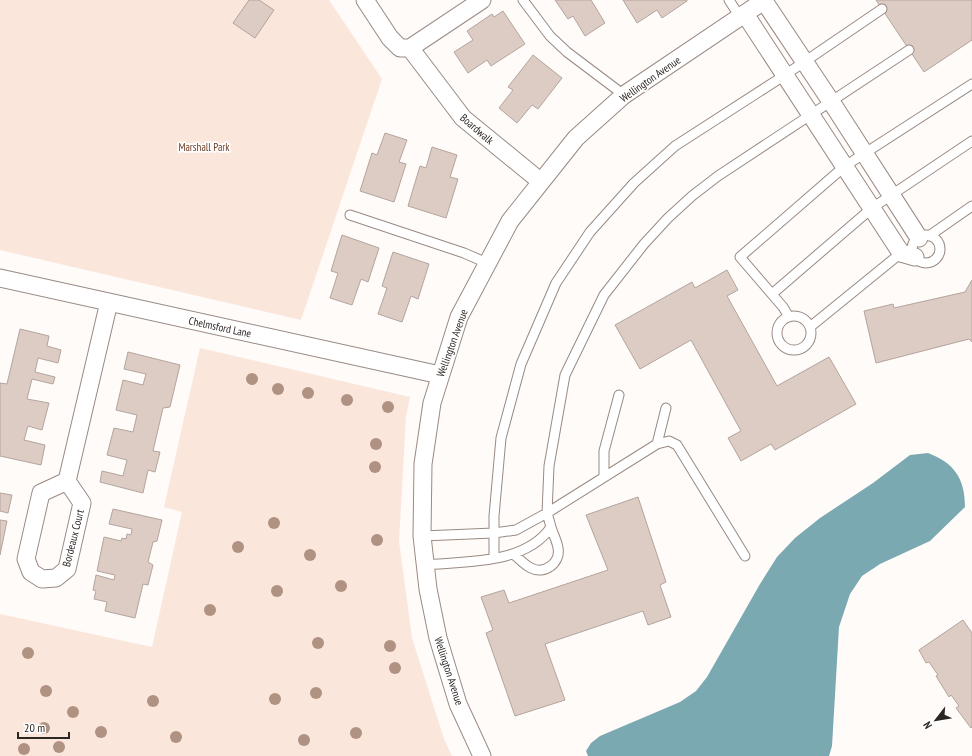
<svg xmlns="http://www.w3.org/2000/svg" width="972" height="756" font-family="'PT Sans Narrow',sans-serif">
	<style>
		.green { fill: #fbe6db }
		.water { fill: #7ba9b1 }
		.building { fill: #dcccc3; stroke: #b4a49d }
		.lines { fill: none; stroke-linecap: round; stroke-linejoin: round }
		.service-casing { stroke: #998a82; stroke-width: 11 }
		.minor-casing { stroke: #998a82; stroke-width: 19 }
		.service { stroke: #fff; stroke-width: 9 }
		.minor { stroke: #fff; stroke-width: 17 }
		.tree { fill: #af9282 }
		.labels { text-anchor: middle; dominant-baseline: central; stroke-width: 3.5; stroke-linejoin: round; paint-order: stroke }
		.street-label { font-size: 11px; fill: #2d2724; stroke: #fff }
		.park-label { font-size: 11px; fill: #6e3d21; stroke: #fff }
	</style>
	<rect width="100%" height="100%" fill="#fefbf9"/>
	<path class="green" d="M0 0H329L382 79 301 320 0 250Z
		M200 348 410 397 406 417 399 541 412 638 444 739 452 756H0V614L152 647 182 512 164 507Z"/>
	<path class="water" d="M928 453C954 463 965 478 965 507L930 541 880 564 862 576 850 594 839 627 832 746 829 756H588L586 751 591 743 600 736 680 702 696 691 707 677 760 584 777 557 795 538 820 518 873 483 910 455Z"/>
	<path class="building" d="M249 0H259L274 10 255 38 233 23Z
		M555 0H591L605 23 585 36 573 16 568 19Z
		M623 0H687V1L662 18 657 10 637 23Z
		M876 0H972V40L924 72Z
		M503 11 525 44 491 66 487 60 468 73 454 52 473 40 467 31 492 14 494 17Z
		M533 55 562 78 538 109 532 105 517 123 499 108 513 90 508 87Z
		M385 133 407 140 399 162 406 164 394 202 360 191 372 153 377 155Z
		M432 147 457 155 450 177 458 179 446 218 408 206 420 166 426 168Z
		M342 235 379 248 368 282 361 279 352 305 330 298 338 273 331 271Z
		M393 252 429 264 418 299 411 296 402 322 378 314 387 288 382 286Z
		M727 270 738 290 727 296 777 386 829 357 856 404 775 450 771 444 741 461 728 438 741 431 691 340 640 369 615 325 692 282 695 288Z
		M972 280V342L969 339 876 363 864 311 893 304 894 308 965 292Z
		M20 329 49 336 47 346 61 350 58 363 38 358 35 372 55 377 53 384 32 379 27 399 49 403 42 430 28 426 24 440 45 445 41 465 0 456V383L7 384Z
		M128 352 180 365 170 407 163 408 153 451 160 452 155 472 148 470 143 493 100 482 102 471 123 476 127 460 107 455 114 428 133 432 137 415 116 410 123 380 143 385 146 374 124 369Z
		M0 493 12 495 8 513 0 511Z
		M638 497 666 582 660 585 671 617 648 625 643 611 545 644 565 700 515 716 486 633 493 630 481 597 504 590 509 603 608 570 586 515Z
		M113 509 162 520 157 541 153 542 148 562 153 565 148 585 143 584 135 618 105 611 107 602 94 599 96 591 93 590 96 575 114 580 115 575 97 571 104 537 121 541 122 538 126 539 127 534 131 535 132 529 109 524Z
		M0 520 7 521 0 555Z
		M963 620 972 633V726L971 728 956 708 959 706 951 695 949 697 936 676 938 675 929 662 926 663 919 650Z"/>
	<g class="lines">
		<defs>
			<path id="service" d="M523 0 550 36 567 52 624 95
				M729 0 740 17
				M350 215 464 253 487 263
				M912 249a14 14 0 1 1 28 0a14 14 0 1 1-28 0Z
				M929 236 972 206
				M772 294 872 208 972 141
				M777 333a17 17 0 1 1 34 0a17 17 0 1 1-34 0Z
				M789 317 783 307 740 257 845 166 972 84
				M810 327 901 253
				M657 444 666 408
				M604 476V451L619 395
				M422 536 494 533 516 530 547 513 657 444 669 441 677 445 745 556
				M513 554C519 558 524 565 531 568 544 575 561 563 558 548 557 541 553 534 551 527
				M494 558V516L501 438 521 364 556 283 590 232 634 183 675 146 785 75 882 9
				M424 565C465 561 525 565 551 527L547 513 549 466 565 375 604 295 644 244 668 218 692 196 718 176 909 50"/>
			<path id="minor" d="M365 0 390 38 400 48H410L482 0
				M764 1 832 103 919 238
				M745 14 901 253 915 257
				M410 48 463 118 540 181
				M0 278 440 375
				M67 481 82 503 67 569 56 578 42 579 31 572 26 559 41 493 67 481 109 302
				M482 756 458 704 438 638 428 589 422 536 423 464 432 403 459 317 510 221 576 138 624 95 765 0"/>
		</defs>
		<use href="#service" class="service-casing"/>
		<use href="#minor" class="minor-casing"/>
		<use href="#service" class="service"/>
		<use href="#minor" class="minor"/>
	</g>
	<g class="tree">
		<circle cx="252" cy="379" r="6"/>
		<circle cx="278" cy="389" r="6"/>
		<circle cx="308" cy="393" r="6"/>
		<circle cx="347" cy="400" r="6"/>
		<circle cx="388" cy="407" r="6"/>
		<circle cx="376" cy="444" r="6"/>
		<circle cx="375" cy="467" r="6"/>
		<circle cx="274" cy="523" r="6"/>
		<circle cx="377" cy="540" r="6"/>
		<circle cx="238" cy="547" r="6"/>
		<circle cx="310" cy="555" r="6"/>
		<circle cx="341" cy="586" r="6"/>
		<circle cx="277" cy="591" r="6"/>
		<circle cx="210" cy="610" r="6"/>
		<circle cx="318" cy="643" r="6"/>
		<circle cx="390" cy="646" r="6"/>
		<circle cx="28" cy="653" r="6"/>
		<circle cx="395" cy="668" r="6"/>
		<circle cx="46" cy="691" r="6"/>
		<circle cx="316" cy="693" r="6"/>
		<circle cx="275" cy="699" r="6"/>
		<circle cx="153" cy="701" r="6"/>
		<circle cx="73" cy="712" r="6"/>
		<circle cx="44" cy="728" r="6"/>
		<circle cx="101" cy="732" r="6"/>
		<circle cx="356" cy="733" r="6"/>
		<circle cx="176" cy="737" r="6"/>
		<circle cx="304" cy="740" r="6"/>
		<circle cx="59" cy="747" r="6"/>
		<circle cx="24" cy="749" r="6"/>
	</g>
	<g class="labels">
		<g class="street-label">
			<text transform="translate(650 79) rotate(-35)">Wellington Avenue</text>
			<text transform="translate(477 129) rotate(41)">Boardwalk</text>
			<text transform="translate(220 327) rotate(12)">Chelmsford Lane</text>
			<text transform="translate(452 343) rotate(-70)">Wellington Avenue</text>
			<text transform="translate(73 538) rotate(-76)">Bordeaux Court</text>
			<text transform="translate(449 671) rotate(72)">Wellington Avenue</text>
		</g>
		<g class="park-label">
			<text x="204" y="147">Marshall Park</text>
		</g>
	</g>
	<g transform="translate(936 720) rotate(239)" stroke="#ffffff" stroke-width="3" paint-order="stroke">
	<path d="M0-3L7 15L0 10L-7 15Z" fill="#2d2724"/>
	<text y="-6" font-size="11" font-weight="bold" text-anchor="middle" fill="#2d2724">N</text>
	</g>
	<path d="M18 732v6h51v-6" fill="none" stroke="#2d2724" stroke-width="2"/>
	<text x="24" y="732" font-size="12" fill="#2d2724" stroke="#ffffff" stroke-width="3" paint-order="stroke">20 m</text>
</svg>
